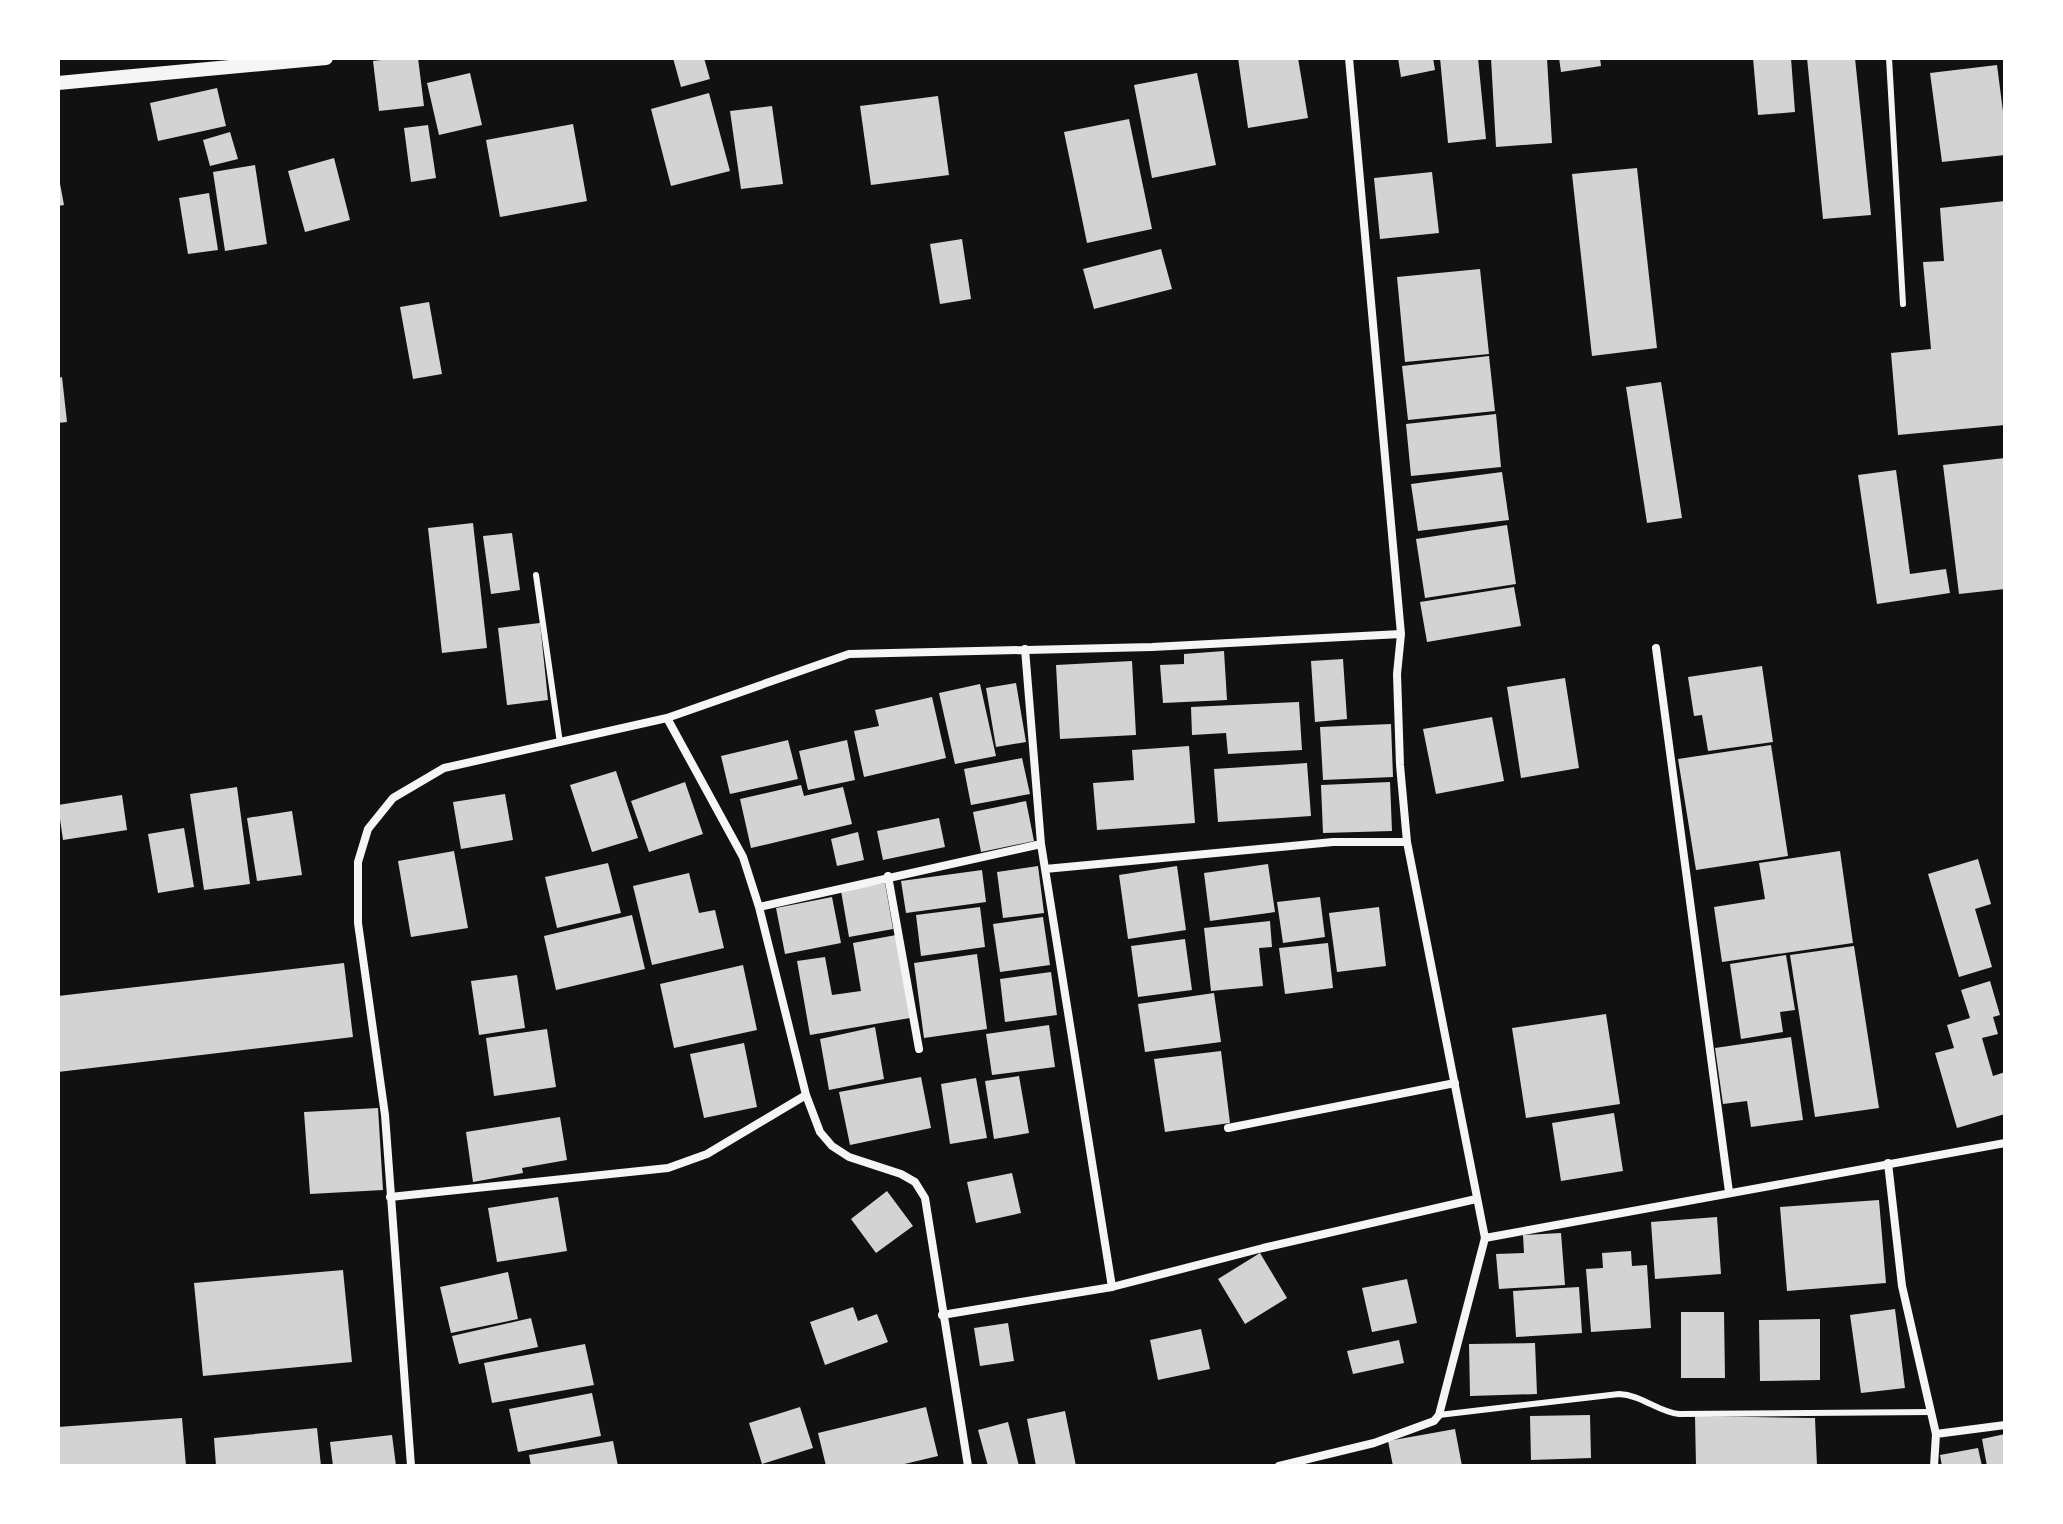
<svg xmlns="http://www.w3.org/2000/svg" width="2063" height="1524" font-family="'Roboto Condensed',sans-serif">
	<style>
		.building { fill: #d3d3d3 }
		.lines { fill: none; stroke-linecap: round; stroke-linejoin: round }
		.service { stroke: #f5f5f5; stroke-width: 6 }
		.minor { stroke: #f5f5f5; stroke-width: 8 }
		.tertiary { stroke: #f5f5f5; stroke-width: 14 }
	</style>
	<rect width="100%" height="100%" fill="#111"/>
	<path class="building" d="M397 58H418L424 106 379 111 373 61Z
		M673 58H704L710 79 681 87Z
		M1238 58H1298L1308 118 1248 128Z
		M1398 58H1433L1435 70 1401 77Z
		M1440 58H1478L1486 139 1448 143Z
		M1491 58H1547L1552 143 1496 147Z
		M1559 58H1600L1601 66 1561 72Z
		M1753 58H1791L1795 112 1758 115Z
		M1807 58H1855L1871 215 1823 219Z
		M1997 65 2005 127V155L1942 162 1930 73Z
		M470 73 482 125 439 135 427 83Z
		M1197 73 1216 165 1152 178 1134 85Z
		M217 88 226 126 158 141 150 103Z
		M709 93 730 171 671 186 651 109Z
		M938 96 949 175 871 185 860 106Z
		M772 106 783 184 741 189 730 111Z
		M1129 119 1152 229 1087 243 1064 132Z
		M573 124 587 201 500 217 486 140Z
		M428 125 436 178 411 182 404 128Z
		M230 132 238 159 210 166 203 140Z
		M334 158 350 220 305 232 288 171Z
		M255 165 267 244 225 251 213 172Z
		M1637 168 1657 348 1592 356 1572 174Z
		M1432 172 1439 233 1380 239 1374 178Z
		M58 173 64 205 58 206Z
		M209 193 218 250 188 254 179 198Z
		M2005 201V425L1898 435 1891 353 1931 349 1923 262 1944 261 1940 208Z
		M962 239 971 299 940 304 930 244Z
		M1161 249 1172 289 1094 309 1083 269Z
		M1480 269 1489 354 1405 362 1397 277Z
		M429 302 442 374 413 379 400 307Z
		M1489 356 1495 411 1408 420 1402 366Z
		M62 377 67 422 58 423V378Z
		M1661 382 1682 518 1647 523 1626 387Z
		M1496 414 1501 467 1411 476 1406 424Z
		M2005 458V589L1959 594 1943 465Z
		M1896 470 1910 574 1946 569 1950 593 1877 604 1858 475Z
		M1502 472 1509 520 1418 531 1411 484Z
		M473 523 487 648 442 653 428 528Z
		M1507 525 1516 584 1425 598 1416 539Z
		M512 533 520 590 491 594 483 536Z
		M1514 587 1521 626 1427 642 1420 602Z
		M540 623 548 700 507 705 498 628Z
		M1224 651 1227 700 1163 703 1160 665 1184 664V654Z
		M1343 659 1347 719 1315 722 1311 661Z
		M1132 661 1136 735 1060 739 1056 665Z
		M1762 666 1773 742 1708 751 1702 715 1694 716 1688 677Z
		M1565 678 1579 768 1521 778 1507 687Z
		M1016 683 1026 742 996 747 986 688Z
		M980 684 996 756 955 764 939 693Z
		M932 697 946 758 864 777 854 731 879 726 875 710Z
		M1299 702 1302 750 1228 754 1226 733 1192 735 1191 707Z
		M1492 717 1504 781 1436 794 1423 729Z
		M1391 724 1393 777 1323 780 1320 727Z
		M788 740 798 779 730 794 721 756Z
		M847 740 855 780 808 790 799 751Z
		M1771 745 1788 856 1696 870 1678 759Z
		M1189 746 1195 823 1097 830 1093 783 1134 780 1132 750Z
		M1022 758 1030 794 971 805 964 769Z
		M1307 763 1311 816 1218 822 1214 769Z
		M616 771 638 838 592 852 570 785Z
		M685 782 703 834 649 852 631 801Z
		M1390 782 1392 831 1323 833 1321 785Z
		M801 785 804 796 843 787 852 824 751 848 740 799Z
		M237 787 250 884 204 890 190 794Z
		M505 794 513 840 461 849 453 802Z
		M122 795 127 830 63 840 58 805Z
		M1026 801 1034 841 981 852 973 812Z
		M292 811 302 875 257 881 247 818Z
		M939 818 945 847 883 860 877 831Z
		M184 828 194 887 158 893 148 834Z
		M858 832 864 860 837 866 831 839Z
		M454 851 468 928 411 937 398 861Z
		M1840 851 1853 943 1722 962 1714 907 1765 899 1759 863Z
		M1978 859 1991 904 1975 909 1992 967 1959 977 1928 874Z
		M608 863 621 913 557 928 545 877Z
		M1268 864 1275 912 1210 921 1204 873Z
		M1038 866 1044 913 1003 918 997 872Z
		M1177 866 1186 930 1128 939 1119 875Z
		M982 870 986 902 906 913 901 881Z
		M689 873 699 913 715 910 724 948 652 965 633 886Z
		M885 883 893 929 849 937 841 891Z
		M832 897 841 943 785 954 776 908Z
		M1320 897 1325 937 1283 943 1277 902Z
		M980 907 985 947 921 956 916 915Z
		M1379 907 1386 966 1337 972 1329 913Z
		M632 915 645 969 556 990 544 936Z
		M1043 917 1050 965 1000 972 993 924Z
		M1270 921 1272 947 1259 948 1263 986 1211 991 1204 928Z
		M896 935 910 1018 810 1035 797 961 825 957 832 995 861 991 853 943Z
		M1185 939 1192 990 1138 997 1131 946Z
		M1328 943 1333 988 1285 994 1279 948Z
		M1854 946 1879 1108 1815 1117 1790 955Z
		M977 954 987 1029 924 1038 914 963Z
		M1786 955 1795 1010 1780 1012 1783 1032 1741 1039 1730 964Z
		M344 963 353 1037 58 1072V996Z
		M743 965 757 1030 674 1048 660 984Z
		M1051 972 1057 1015 1005 1022 1000 979Z
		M517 975 525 1028 479 1035 471 981Z
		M1990 981 2000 1015 1993 1017 1998 1034 1982 1038 1993 1076 2005 1072V1114L1957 1128 1935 1053 1954 1048 1947 1025 1970 1018 1961 990Z
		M1214 993 1221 1042 1145 1052 1138 1004Z
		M1606 1014 1620 1104 1526 1118 1512 1028Z
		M1049 1025 1055 1067 992 1075 986 1034Z
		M875 1027 884 1079 829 1090 820 1039Z
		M547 1029 556 1087 494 1096 486 1038Z
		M1791 1037 1803 1120 1751 1127 1747 1101 1723 1104 1715 1048Z
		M744 1043 757 1107 704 1118 690 1054Z
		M1221 1051 1230 1123 1165 1132 1154 1059Z
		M1019 1076 1029 1133 994 1139 985 1081Z
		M921 1077 931 1128 850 1145 839 1092Z
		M976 1078 987 1138 950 1144 941 1084Z
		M378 1108 383 1190 310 1194 304 1112Z
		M1614 1113 1623 1171 1561 1181 1552 1123Z
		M560 1117 567 1160 522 1168 523 1173 473 1182 466 1132Z
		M1012 1173 1021 1213 976 1223 967 1182Z
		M887 1191 913 1226 876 1253 851 1219Z
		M558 1197 567 1251 497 1262 488 1208Z
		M1879 1200 1886 1283 1787 1291 1780 1207Z
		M1717 1217 1721 1274 1655 1279 1651 1222Z
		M1561 1233 1565 1285 1499 1289 1496 1254 1524 1253 1523 1235Z
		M1631 1251 1632 1266 1647 1265 1651 1328 1591 1332 1586 1269 1603 1268 1602 1253Z
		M1260 1253 1287 1298 1245 1324 1218 1279Z
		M343 1270 352 1362 203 1376 194 1283Z
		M508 1272 518 1319 451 1333 440 1287Z
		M1407 1279 1417 1323 1372 1332 1362 1288Z
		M1579 1287 1582 1333 1516 1337 1513 1291Z
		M853 1307 858 1321 877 1314 888 1342 825 1365 810 1322Z
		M1895 1309 1905 1388 1861 1393 1850 1315Z
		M1681 1312H1724L1725 1378H1681Z
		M531 1318 538 1347 459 1364 452 1336Z
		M1820 1319V1380L1760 1381 1759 1320Z
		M1008 1323 1014 1361 980 1366 974 1328Z
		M1201 1329 1210 1369 1158 1380 1150 1340Z
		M1399 1340 1404 1363 1353 1374 1347 1351Z
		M1535 1343 1537 1394 1470 1396 1469 1344Z
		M585 1344 594 1385 492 1403 484 1363Z
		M592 1393 601 1436 518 1452 509 1409Z
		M800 1407 813 1448 762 1464 749 1423Z
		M926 1407 938 1456 896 1466H826L818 1433Z
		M1065 1411 1076 1466H1036L1027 1419Z
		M1590 1415 1591 1458 1531 1460 1530 1416Z
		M1695 1416 1815 1418 1817 1466H1696Z
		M182 1418 186 1466H58V1427Z
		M1008 1422 1019 1466H988L978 1430Z
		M317 1428 321 1466H216L214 1438Z
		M1455 1429 1462 1466H1393L1388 1441Z
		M2005 1434V1466H1987L1982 1439Z
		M392 1435 396 1466H333L330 1442Z
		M613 1441 618 1466H531L529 1455Z
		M1978 1448 1982 1466H1942L1940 1455Z"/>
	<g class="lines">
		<path class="service" d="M1889 58 1903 304
			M536 575 560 743
			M1439 1415 1619 1394C1642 1395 1658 1412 1679 1414L1930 1412"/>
		<path class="minor" d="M1656 648 1729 1192
			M1025 649 1041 844 1112 1287
			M667 718 743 857 759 907 806 1095 820 1132 832 1146 849 1157 901 1174 915 1182 925 1198 968 1466
			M1045 869 1333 842H1407
			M888 876 919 1049
			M759 907 1041 844
			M1228 1128 1455 1083
			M1888 1163 1902 1286 1936 1434 1934 1466
			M390 1197 668 1168 707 1154 806 1095
			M1485 1238 2005 1143
			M942 1315 1112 1287 1263 1248 1476 1199
			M1936 1434 2005 1425
			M411 1466 385 1115 358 923V862L368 829 393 798 444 768 667 718 849 654 1152 647 1401 634
			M1279 1466 1374 1443 1434 1421 1439 1415 1485 1238 1407 842 1400 765 1397 674 1401 634 1349 58"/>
		<path class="tertiary" d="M58 83 326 58"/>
	</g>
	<rect width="2063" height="1524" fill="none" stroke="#ffffff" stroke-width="120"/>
</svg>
